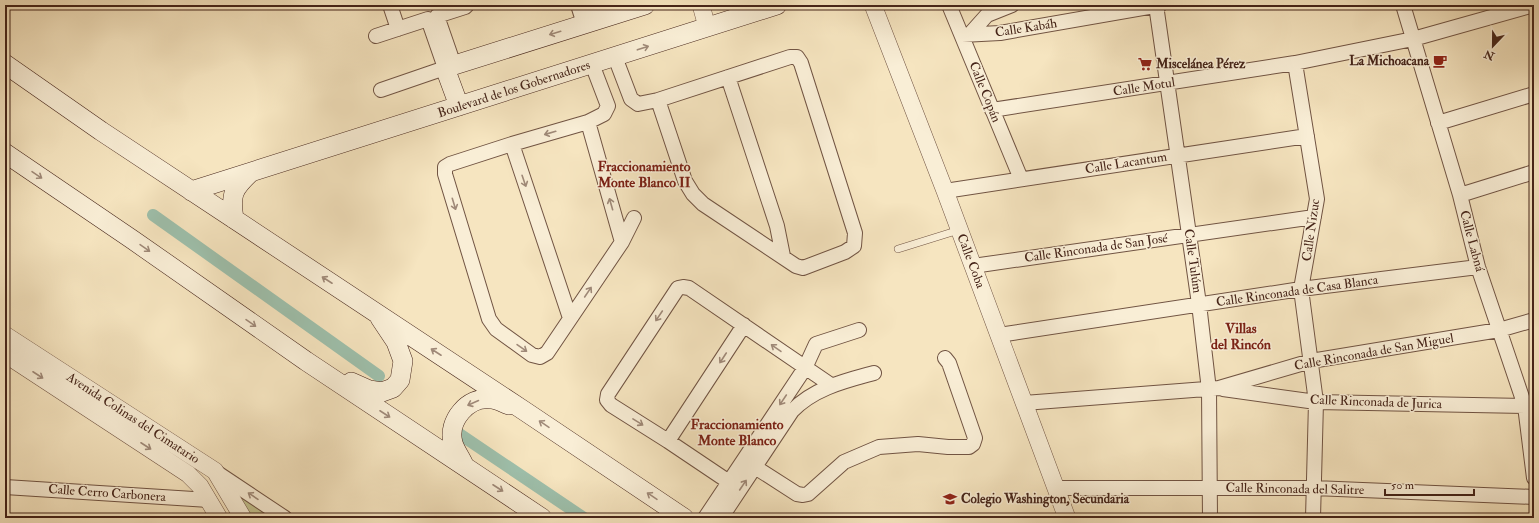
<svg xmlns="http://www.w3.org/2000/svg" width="1539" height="523" font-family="'IM FELL Double Pica',serif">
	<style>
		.green { fill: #c3c28e; stroke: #847354 }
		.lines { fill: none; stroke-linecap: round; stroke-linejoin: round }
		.canal { stroke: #9ec0ac; stroke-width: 12 }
		.service-casing { stroke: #715443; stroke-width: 8 }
		.minor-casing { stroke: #715443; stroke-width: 16 }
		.tertiary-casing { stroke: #715443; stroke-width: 18 }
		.secondary-casing { stroke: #452419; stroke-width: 20 }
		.service { stroke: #f9eed6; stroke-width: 7 }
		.minor { stroke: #f9eed6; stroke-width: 14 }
		.tertiary { stroke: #f9eed6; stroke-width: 17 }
		.secondary { stroke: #f9eed6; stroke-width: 19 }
		.oneway { stroke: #9f8978 }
		.labels { text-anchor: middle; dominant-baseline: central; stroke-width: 3; stroke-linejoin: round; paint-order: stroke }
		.street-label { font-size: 13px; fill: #452419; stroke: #f9eed6 }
		.poi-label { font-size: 13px; font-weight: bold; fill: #452419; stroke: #f9eed6; text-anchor: start }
		.neighbourhood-label { font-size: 14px; font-weight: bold; fill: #7a1f14; stroke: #f9eed6 }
	</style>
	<rect width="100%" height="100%" fill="#f6e5c0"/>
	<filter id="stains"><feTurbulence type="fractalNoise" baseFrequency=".005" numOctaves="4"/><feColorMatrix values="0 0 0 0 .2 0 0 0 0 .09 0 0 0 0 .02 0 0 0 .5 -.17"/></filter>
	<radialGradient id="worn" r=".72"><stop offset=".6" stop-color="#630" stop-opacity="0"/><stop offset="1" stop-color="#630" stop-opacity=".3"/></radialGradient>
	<path class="green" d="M215 471 285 518H243Z"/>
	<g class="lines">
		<path class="canal" d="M153 215 379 376
			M449 427 584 518"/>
		<defs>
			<path id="service" d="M898 249 959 230"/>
			<path id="minor" d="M390 5 398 29
				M578 5 584 24
				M590 5 595 21
				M949 5 1021 179
				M1156 5 1199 304 1209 390 1210 518
				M1403 5 1460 195 1478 267 1525 406 1534 478
				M970 34 987 15 1012 5
				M962 35 1000 33 1160 5
				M376 36 428 19 445 68 381 90
				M615 57 631 99 638 104 658 100 790 57H797L801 63 855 233 854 246 845 252 803 268 796 266 703 204 693 194 685 181 658 100
				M1295 63 1317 199 1301 289 1316 402 1313 518
				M592 64 608 106 604 114 588 122 512 144 450 164 445 167V174L489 319 496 329 532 355 540 357 547 353 622 242 634 218
				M454 65 437 16 465 7 467 5
				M728 77 777 226 783 256
				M992 110 1295 63 1413 39 1534 5
				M588 122 622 242
				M1438 123 1534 94
				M512 144 570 318
				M945 191 1307 136
				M1460 195 1534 172
				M973 266 1314 217
				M999 335 1301 289 1478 267
				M1223 389 1316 402 1525 406 1533 403
				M1024 403 1219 388 1311 361 1499 330 1534 320
				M668 441 744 325
				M744 460 797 494 803 495 808 494 844 462 879 447 918 444 948 447H969L973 444 975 438 949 363 945 358
				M216 472 285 518
				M729 482 668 441 611 405 607 400 608 394 678 288 683 287 689 288 831 385
				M5 487 209 500
				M1056 488H1314L1534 497
				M705 518 805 368 816 344 859 330
				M721 518 792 411C814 388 845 381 874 373"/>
			<path id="tertiary" d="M701 5 707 27
				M873 5 945 191 1067 518
				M5 335 215 471 243 518
				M5 354 188 474 200 486 219 518"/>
			<path id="secondary" d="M5 64 101 131 523 410 684 518
				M459 106 445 68 645 5
				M5 153 133 240 306 361 542 518
				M191 191 777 5
				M234 219C230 194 233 189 251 172
				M351 382 369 390 382 392 393 388 400 380 403 361 396 342 380 318
				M464 465C461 458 455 450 453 443 447 421 468 396 491 399 497 399 503 403 509 405"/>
		</defs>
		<use href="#service" class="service-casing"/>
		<use href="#minor" class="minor-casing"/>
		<use href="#tertiary" class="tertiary-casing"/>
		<use href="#secondary" class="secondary-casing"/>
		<use href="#service" class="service"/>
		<use href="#minor" class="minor"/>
		<use href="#tertiary" class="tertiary"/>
		<use href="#secondary" class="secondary"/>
	</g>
	<defs><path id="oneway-shaft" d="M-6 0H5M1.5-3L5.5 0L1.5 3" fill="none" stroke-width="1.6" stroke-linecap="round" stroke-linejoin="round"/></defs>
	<g class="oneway">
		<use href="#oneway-shaft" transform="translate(555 33) rotate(163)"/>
		<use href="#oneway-shaft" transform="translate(643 48) rotate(-18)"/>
		<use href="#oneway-shaft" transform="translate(550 133) rotate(164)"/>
		<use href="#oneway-shaft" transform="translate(37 175) rotate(34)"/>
		<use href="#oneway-shaft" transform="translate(524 181) rotate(71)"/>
		<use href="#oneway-shaft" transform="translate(454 204) rotate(73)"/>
		<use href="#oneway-shaft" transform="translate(611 204) rotate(-106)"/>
		<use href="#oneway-shaft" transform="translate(145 248) rotate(35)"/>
		<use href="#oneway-shaft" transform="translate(327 280) rotate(-147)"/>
		<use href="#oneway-shaft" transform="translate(588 292) rotate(-56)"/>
		<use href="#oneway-shaft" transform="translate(659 316) rotate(124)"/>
		<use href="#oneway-shaft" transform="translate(251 323) rotate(35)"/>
		<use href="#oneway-shaft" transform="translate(522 348) rotate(35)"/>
		<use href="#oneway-shaft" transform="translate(776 348) rotate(-145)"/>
		<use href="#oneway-shaft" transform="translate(436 352) rotate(-147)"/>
		<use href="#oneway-shaft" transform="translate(723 358) rotate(123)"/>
		<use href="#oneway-shaft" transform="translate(38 375) rotate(33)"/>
		<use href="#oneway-shaft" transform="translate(783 400) rotate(124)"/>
		<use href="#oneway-shaft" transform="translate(473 403) rotate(156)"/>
		<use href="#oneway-shaft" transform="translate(385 414) rotate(33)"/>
		<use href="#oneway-shaft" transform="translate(638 422) rotate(32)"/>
		<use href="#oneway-shaft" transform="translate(544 424) rotate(-146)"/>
		<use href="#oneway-shaft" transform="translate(146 446) rotate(33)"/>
		<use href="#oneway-shaft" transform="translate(743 485) rotate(-56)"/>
		<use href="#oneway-shaft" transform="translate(498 488) rotate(33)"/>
		<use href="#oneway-shaft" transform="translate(253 496) rotate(-146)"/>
		<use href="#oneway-shaft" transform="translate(652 496) rotate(-146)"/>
	</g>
	<defs>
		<symbol id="cafe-bare" viewBox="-9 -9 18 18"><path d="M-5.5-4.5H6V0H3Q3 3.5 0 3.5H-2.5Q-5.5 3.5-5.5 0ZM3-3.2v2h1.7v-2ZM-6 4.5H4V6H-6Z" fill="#8f2418" stroke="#f9eed6" stroke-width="2.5" paint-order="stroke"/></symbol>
		<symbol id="supermarket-bare" viewBox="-9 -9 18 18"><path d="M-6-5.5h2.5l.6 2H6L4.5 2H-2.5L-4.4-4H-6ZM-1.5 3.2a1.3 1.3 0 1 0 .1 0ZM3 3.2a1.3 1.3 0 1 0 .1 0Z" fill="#8f2418" stroke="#f9eed6" stroke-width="2.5" paint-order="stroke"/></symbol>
		<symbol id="school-bare" viewBox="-9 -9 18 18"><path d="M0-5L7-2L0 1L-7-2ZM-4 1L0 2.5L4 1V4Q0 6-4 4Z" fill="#8f2418" stroke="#f9eed6" stroke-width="2.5" paint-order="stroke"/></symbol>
	</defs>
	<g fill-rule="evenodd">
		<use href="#cafe-bare" x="1430" y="51" width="20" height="20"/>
		<use href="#supermarket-bare" x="1135" y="54" width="20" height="20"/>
		<use href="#school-bare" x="940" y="489" width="20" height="20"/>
	</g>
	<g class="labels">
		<g class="street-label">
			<text transform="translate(1026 28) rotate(-9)">Calle Kabáh</text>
			<text transform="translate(1144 87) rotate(-9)">Calle Motul</text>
			<text transform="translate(514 89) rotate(-18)">Boulevard de los Gobernadores</text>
			<text transform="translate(985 92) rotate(68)">Calle Copán</text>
			<text transform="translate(1126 163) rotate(-9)">Calle Lacantum</text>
			<text transform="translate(1311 230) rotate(-82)">Calle Nizuc</text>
			<text transform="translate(1472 241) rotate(75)">Calle Labná</text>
			<text transform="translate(1096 248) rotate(-8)">Calle Rinconada de San José</text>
			<text transform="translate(971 261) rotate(69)">Calle Coba</text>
			<text transform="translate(1193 261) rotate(82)">Calle Tulúm</text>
			<text transform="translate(1297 291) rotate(-8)">Calle Rinconada de Casa Blanca</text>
			<text transform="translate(1374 352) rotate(-10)">Calle Rinconada de San Miguel</text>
			<text transform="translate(1376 402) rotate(2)">Calle Rinconada de Jurica</text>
			<text transform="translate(133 418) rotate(33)">Avenida Colinas del Cimatario</text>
			<text transform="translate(1295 489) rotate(1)">Calle Rinconada del Salitre</text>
			<text transform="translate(107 493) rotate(4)">Calle Cerro Carbonera</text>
		</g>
		<g class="poi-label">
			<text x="1429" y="61" text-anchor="end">La Michoacana</text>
			<text x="1156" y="64">Miscelánea Pérez</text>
			<text x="961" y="499">Colegio Washington, Secundaria</text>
		</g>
		<g class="neighbourhood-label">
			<text x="644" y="166">Fraccionamiento<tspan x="644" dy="16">Monte Blanco II</tspan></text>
			<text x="1241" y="328">Villas<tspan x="1241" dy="16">del Rincón</tspan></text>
			<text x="737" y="424">Fraccionamiento<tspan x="737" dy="16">Monte Blanco</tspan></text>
		</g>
	</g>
	<rect width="1539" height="523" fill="none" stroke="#f6e5c0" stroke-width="20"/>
	<rect x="6" y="6" width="1527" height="511" fill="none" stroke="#452419" stroke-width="2"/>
	<rect x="10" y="10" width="1519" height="503" fill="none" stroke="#452419"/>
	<g transform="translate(1493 46) rotate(202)" stroke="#f9eed6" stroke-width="3" paint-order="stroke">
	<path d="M0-3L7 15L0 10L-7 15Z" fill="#452419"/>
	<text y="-6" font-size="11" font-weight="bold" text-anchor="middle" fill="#452419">N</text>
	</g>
	<path d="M1385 489v6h89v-6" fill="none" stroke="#452419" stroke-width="2"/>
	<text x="1391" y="489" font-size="12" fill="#452419" stroke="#f9eed6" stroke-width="3" paint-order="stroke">50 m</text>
	<rect width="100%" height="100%" filter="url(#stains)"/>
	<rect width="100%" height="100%" fill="url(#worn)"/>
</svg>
